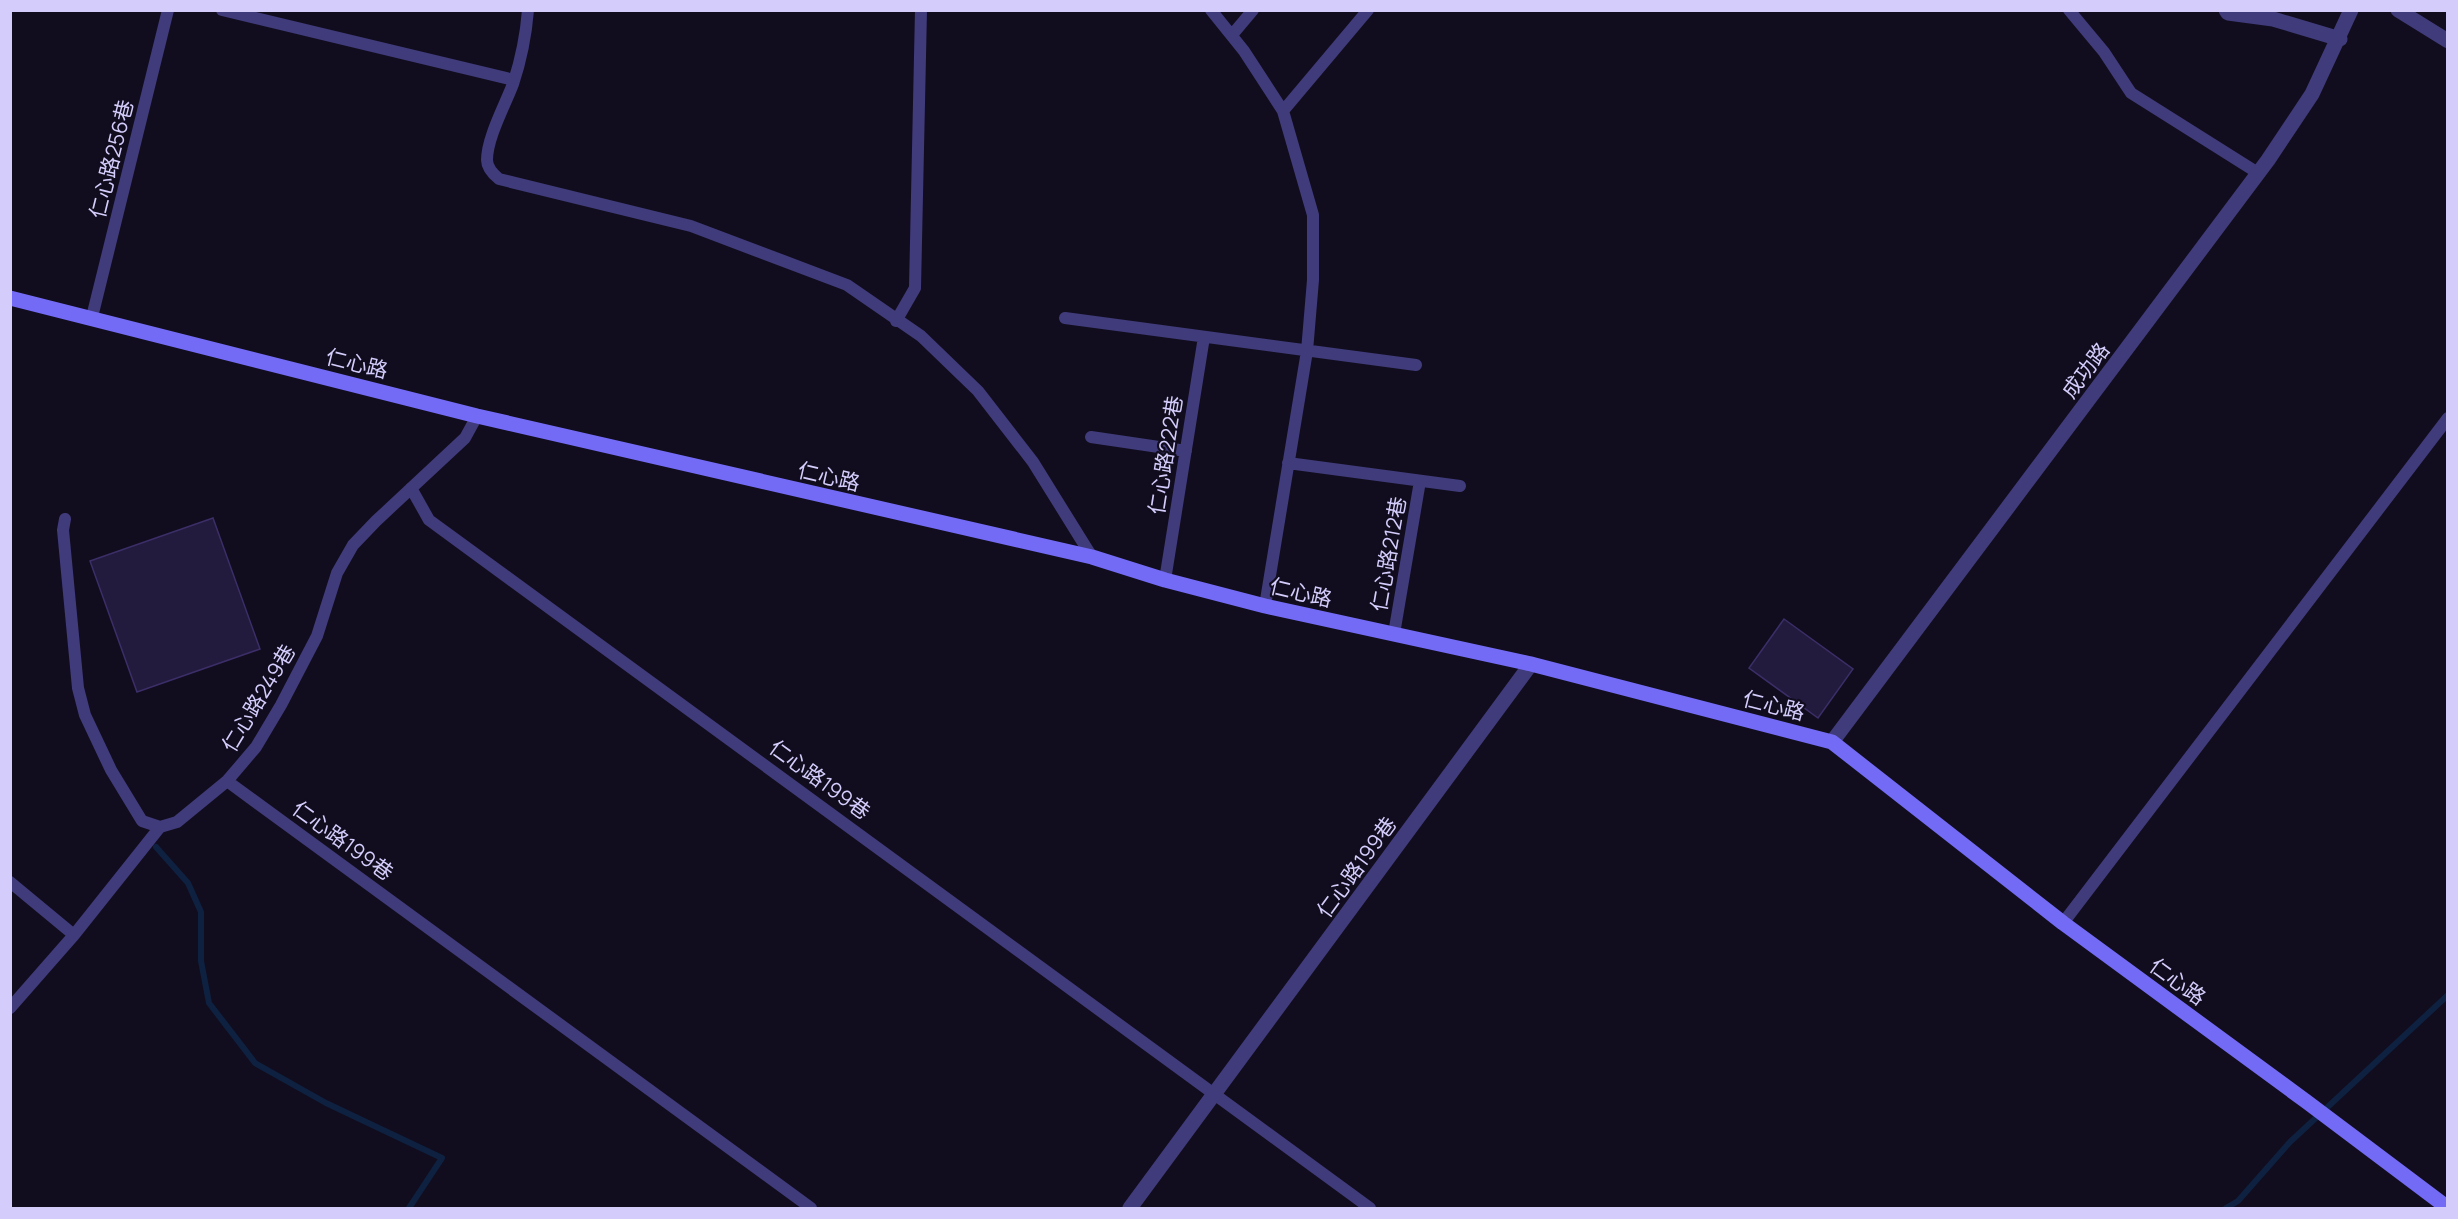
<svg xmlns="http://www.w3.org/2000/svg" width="2458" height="1219" font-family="Manrope,'Noto Sans TC',sans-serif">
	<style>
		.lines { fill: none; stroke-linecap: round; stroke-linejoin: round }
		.stream { stroke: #0f2140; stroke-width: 6 }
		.building { fill: #231b3d; stroke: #3c2e68; stroke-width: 1.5 }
		.lane { stroke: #403b7a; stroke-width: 12 }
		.street { stroke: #403b7a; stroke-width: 15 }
		.secondary { stroke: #736bf5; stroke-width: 15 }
		.labels { text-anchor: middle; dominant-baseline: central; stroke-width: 4.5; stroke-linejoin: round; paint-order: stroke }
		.street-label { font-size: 21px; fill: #d4cdfc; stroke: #110d1e }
	</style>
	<rect width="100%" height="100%" fill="#110d1e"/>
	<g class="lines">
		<path class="stream" d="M156 847 188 883 201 912V961L209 1003 255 1063 326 1103 442 1158 409 1208
			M2226 1208 2238 1201 2290 1142 2448 995"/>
	</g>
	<path class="building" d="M213 518 260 649 137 692 90 561Z
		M1784 619 1853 669 1818 718 1749 668Z"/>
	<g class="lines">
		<path class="lane" d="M222 10 514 80
			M528 10C526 35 521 60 513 84 505 105 487 138 487 160 487 168 493 174 499 179L691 226 847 285 921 336 978 391 1033 462 1092 557
			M1211 10 1244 51 1283 111 1313 215V280L1307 351 1265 606
			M2069 10 2104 52 2131 93 2258 173
			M1232 35 1253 10
			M1283 111 1368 10
			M92 317 168 10
			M1065 318 1416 365
			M896 321 915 288 921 10
			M1091 437 1186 451
			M1288 463 1460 486
			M411 488 429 520 1370 1208
			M65 519 63 530 78 688 85 715 111 770 142 821 160 827 177 822 227 781 256 747 281 705 317 636 337 573 353 545 376 521 465 438 477 416
			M1165 580 1204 337
			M1394 634 1420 481
			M227 781 811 1208
			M10 882 74 935
			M2063 923 2448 418
			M10 1008 74 935 160 827"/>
		<path class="street" d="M2226 10 2228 13 2273 19 2340 39
			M2398 10 2448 41
			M1832 742 2268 160 2312 94 2351 10
			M1130 1208 1531 664"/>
		<path class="secondary" d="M10 298 477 416 1092 557 1165 580 1265 606 1531 664 1832 742 2063 923 2307 1102 2448 1208"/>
	</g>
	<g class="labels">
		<g class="street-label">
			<text transform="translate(111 159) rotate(-76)">仁心路256巷</text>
			<text transform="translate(357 363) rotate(14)">仁心路</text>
			<text transform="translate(2085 370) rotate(-53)">成功路</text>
			<text transform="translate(1165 455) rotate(-81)">仁心路222巷</text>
			<text transform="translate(829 476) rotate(13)">仁心路</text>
			<text transform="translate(1388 554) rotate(-80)">仁心路212巷</text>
			<text transform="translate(1301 592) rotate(13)">仁心路</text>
			<text transform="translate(258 698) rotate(-59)">仁心路249巷</text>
			<text transform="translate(1774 705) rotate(14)">仁心路</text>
			<text transform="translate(820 779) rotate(36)">仁心路199巷</text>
			<text transform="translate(343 840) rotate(36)">仁心路199巷</text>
			<text transform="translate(1356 867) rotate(-54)">仁心路199巷</text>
			<text transform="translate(2178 981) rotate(36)">仁心路</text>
		</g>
	</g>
	<rect width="2458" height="1219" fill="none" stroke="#d4cdfc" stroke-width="24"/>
</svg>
